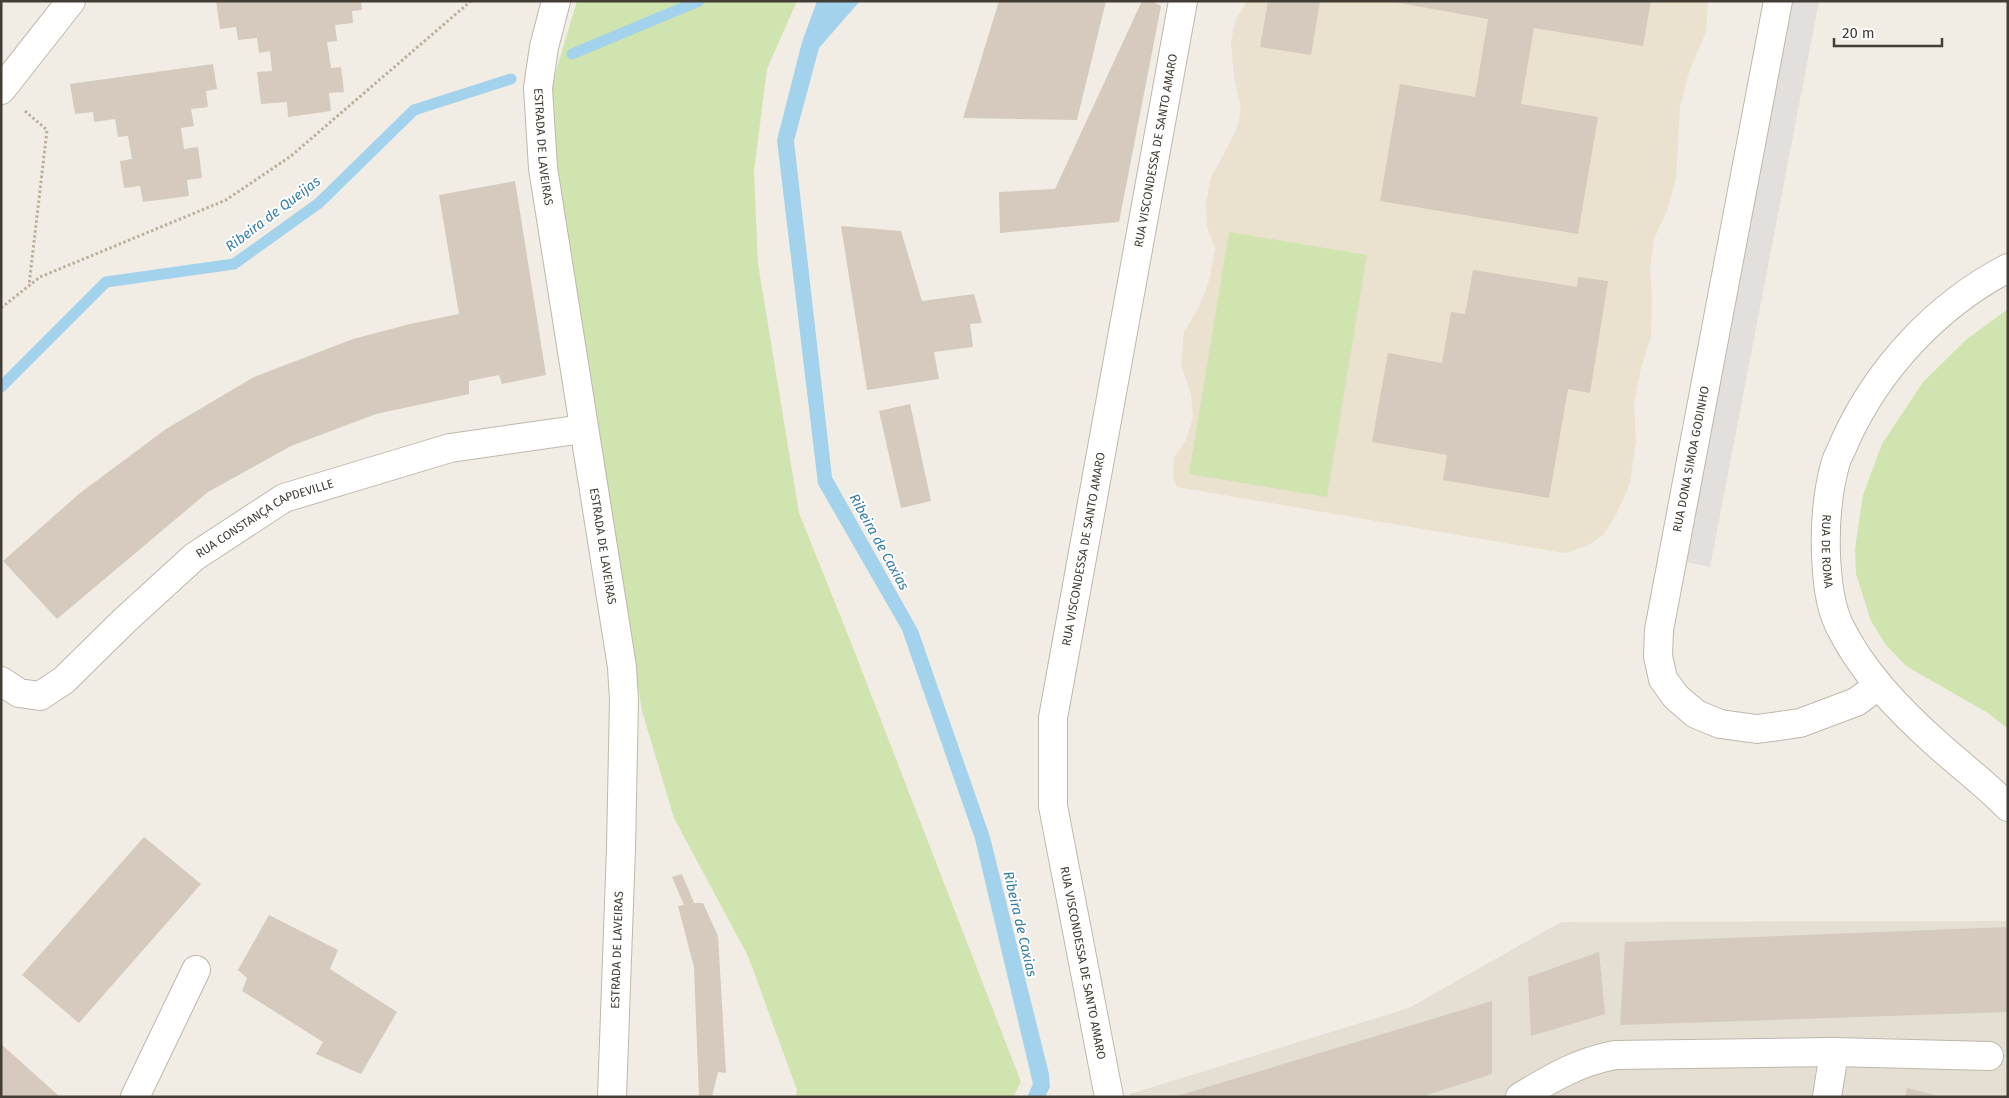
<svg xmlns="http://www.w3.org/2000/svg" width="2009" height="1098" font-family="'Fira Sans',sans-serif">
	<style>
		.residential { fill: #e5ded3 }
		.education { fill: #eae1cf }
		.green { fill: #cfe4af }
		.parking { fill: #e2dfdc }
		.water { fill: #a3d2ec }
		.lines { fill: none; stroke-linecap: round; stroke-linejoin: round }
		.stream { stroke: #a3d2ec; stroke-width: 11 }
		.building { fill: #d5cabd }
		.minor-casing { stroke: #bfb7ab; stroke-width: 30 }
		.path { stroke: #bdaf9a; stroke-width: 3; stroke-dasharray: 2.5 2.5; stroke-linecap: butt }
		.minor { stroke: #fff; stroke-width: 28 }
		.labels { text-anchor: middle; dominant-baseline: central; stroke-width: 4; stroke-linejoin: round; paint-order: stroke }
		.street-label { font-size: 12px; fill: #433d35; stroke: #fff }
		.water-label { font-size: 14px; font-style: italic; fill: #347da8; stroke: #fff }
	</style>
	<rect width="100%" height="100%" fill="#f1ede4"/>
	<path class="residential" d="M2008 921V1097H1130V1094L1409 1008 1561 922Z"/>
	<path class="education" d="M1247 1H1708L1706 32 1689 72 1680 107 1676 180 1667 210 1654 239 1650 268 1652 299 1651 336 1640 372 1634 404 1636 441 1630 483 1617 513 1604 534 1587 546 1564 553 1177 487 1173 476 1174 458 1186 440 1193 417 1191 395 1181 364 1184 332 1199 307 1210 278 1215 248 1207 227 1206 203 1211 177 1229 145 1238 125 1241 109 1234 76 1231 42 1235 21Z"/>
	<path class="green" d="M577 1H797L767 69 754 171 758 264 799 513 850 640 1021 1082 1013 1097H796L797 1090 748 956 674 818 642 711 559 179 550 91Z
		M1229 232 1367 255 1327 497 1189 474Z
		M2008 309V729L1988 713 1906 666 1886 645 1871 621 1856 574 1855 549 1863 495 1882 444 1923 382 1967 339Z"/>
	<path class="parking" d="M1789 1H1819L1710 567 1677 560Z"/>
	<path class="water" d="M817 1H860L819 48 794 141 832 477 918 630 990 837 1049 1074 1050 1087 1045 1097H1027L1033 1084 975 839 902 630 818 484 777 140 802 42Z"/>
	<g class="lines">
		<path class="stream" d="M572 54 699 1
			M1 387 106 282 234 264 319 203 414 110 511 79"/>
	</g>
	<path class="building" d="M216 1H361L362 10 352 11 353 23 335 25 337 41 327 42 331 68 341 67 344 92 329 93 331 111 288 117 287 102 261 104 257 72 272 71 270 51 259 53 257 38 238 40 236 27 220 29Z
		M999 1H1106L1077 120 963 118Z
		M1142 1H1152L1161 6 1119 222 1000 233 999 192 1055 189Z
		M1268 1H1320L1311 55 1260 47Z
		M1389 1H1651L1643 46 1534 28 1521 104 1598 117 1578 234 1380 201 1400 84 1475 97 1488 19Z
		M213 64 217 89 206 91 208 107 191 109 194 126 181 128 184 149 198 147 202 178 187 180 189 196 143 202 140 186 124 188 120 161 132 159 128 136 118 137 115 119 94 122 93 112 75 114 70 84Z
		M515 181 546 375 502 384 499 375 469 381V394L376 414 291 446 208 492 57 619 3 561 80 493 166 429 254 377 353 339 410 324 459 314 439 195Z
		M841 226 901 231 922 301 974 294 982 323 970 324 973 347 934 352 939 379 867 390Z
		M1473 270 1577 287 1578 277 1608 281 1590 393 1568 389 1549 498 1443 480 1447 455 1372 442 1388 353 1442 363 1451 312 1465 314Z
		M910 404 931 501 901 508 879 411Z
		M144 837 201 884 79 1023 22 975Z
		M682 874 694 903H703L718 936 726 1073 718 1072 712 1097H699L694 967 678 906 684 905 672 877Z
		M269 915 338 950 330 969 397 1012 361 1074 316 1054 323 1042 242 991 247 978 238 970Z
		M2008 927V1012L1620 1025 1625 942Z
		M1599 952 1605 1014 1531 1036 1528 977Z
		M1492 1001V1074L1421 1097H1174Z
		M1 1044 60 1097H1Z
		M1907 1088 1938 1096V1097H1905Z"/>
	<g class="lines">
		<defs>
			<g id="minor">
				<path id="s1" d="M556 1 544 47 538 88 543 168 622 667 624 700 621 848 612 1097"/>
				<path d="M1778 1 1659 630 1658 656 1663 679 1676 697 1696 714 1720 724 1757 729 1800 723 1856 702 1878 686"/>
				<path d="M1 90 71 1"/>
				<path id="s2" d="M2008 268C1937 305 1878 368 1845 441 1842 449 1837 457 1835 465 1827 494 1825 526 1826 555 1827 578 1829 604 1839 625 1862 672 1899 710 1937 744 1960 765 1986 784 2008 807"/>
				<path id="s3" d="M1 681 19 693 40 696 64 680 124 621 194 557 284 498 450 448 583 429"/>
				<path d="M135 1097 196 970"/>
				<path id="s4" d="M1109 1097 1053 806V718L1183 1"/>
				<path d="M1520 1097C1552 1078 1578 1062 1615 1055L1834 1052 1989 1056"/>
				<path d="M1827 1097 1834 1052"/>
			</g>
		</defs>
		<use href="#minor" class="minor-casing"/>
		<path class="path" d="M25 111 47 130 29 285
			M1 308 40 277 226 200 291 156 471 1"/>
		<use href="#minor" class="minor"/>
	</g>
	<g class="labels">
		<g class="street-label">
			<text stroke="none"><textPath href="#s1" startOffset="148">ESTRADA DE LAVEIRAS</textPath></text>
			<text stroke="none"><textPath href="#s4" startOffset="961">RUA VISCONDESSA DE SANTO AMARO</textPath></text>
			<text transform="translate(1691 459) rotate(-79)">RUA DONA SIMOA GODINHO</text>
			<text stroke="none"><textPath href="#s3" startOffset="332">RUA CONSTANÇA CAPDEVILLE</textPath></text>
			<text stroke="none"><textPath href="#s1" startOffset="552">ESTRADA DE LAVEIRAS</textPath></text>
			<text stroke="none"><textPath href="#s4" startOffset="556">RUA VISCONDESSA DE SANTO AMARO</textPath></text>
			<text stroke="none"><textPath href="#s2" startOffset="355">RUA DE ROMA</textPath></text>
			<text transform="translate(617 950) rotate(-88)">ESTRADA DE LAVEIRAS</text>
			<text transform="translate(1083 963) rotate(79)">RUA VISCONDESSA DE SANTO AMARO</text>
		</g>
		<g class="water-label">
			<text transform="translate(273 214) rotate(-37)">Ribeira de Queijas</text>
			<text transform="translate(879 542) rotate(61)">Ribeira de Caxias</text>
			<text transform="translate(1020 924) rotate(77)">Ribeira de Caxias</text>
		</g>
	</g>
	<rect width="2009" height="1098" fill="none" stroke="#433d35" stroke-width="5"/>
	<path d="M1834 38v8h108v-8" fill="none" stroke="#433d35" stroke-width="2.5"/>
	<text x="1842" y="38" font-size="15" fill="#433d35" stroke="#ffffff" stroke-width="4" paint-order="stroke">20 m</text>
</svg>
